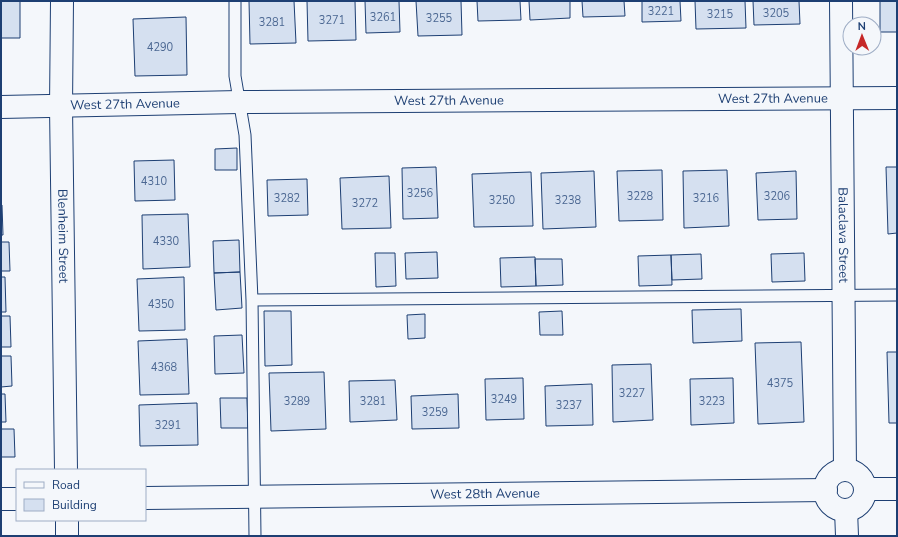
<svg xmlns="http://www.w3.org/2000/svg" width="898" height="537" font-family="'Nunito Sans',sans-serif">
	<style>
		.building { fill: #d5e0f0; stroke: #1d3f73 }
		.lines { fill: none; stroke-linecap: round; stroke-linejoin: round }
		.service-casing { stroke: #1d3f73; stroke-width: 13 }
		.minor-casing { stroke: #1d3f73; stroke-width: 24 }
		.tertiary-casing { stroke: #1d3f73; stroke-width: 24 }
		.service { stroke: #f4f7fb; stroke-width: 11 }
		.minor { stroke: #f4f7fb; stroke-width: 22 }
		.tertiary { stroke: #f4f7fb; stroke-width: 22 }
		.labels { text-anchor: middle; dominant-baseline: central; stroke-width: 3; stroke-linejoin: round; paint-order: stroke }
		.number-label { font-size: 11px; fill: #4b6792 }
		.street-label { font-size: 13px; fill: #1d3f73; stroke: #f4f7fb }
	</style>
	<rect width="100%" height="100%" fill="#f4f7fb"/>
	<path class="building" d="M1 1H20V38H1Z
		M249 1H294L296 43 250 44Z
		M307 1H355L356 40 308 41Z
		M365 1H399L400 32 366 33Z
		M416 1H461L462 35 418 36Z
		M477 1H520L521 20 478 21Z
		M529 1H570V18L530 20Z
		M582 1H624L625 16 583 17Z
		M642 1H680L681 21 642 22Z
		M695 1H745L746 28 696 29Z
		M753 1H799L800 24 754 25Z
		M880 1H897V32H880Z
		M186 17 187 75 135 76 133 19Z
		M237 148V170H215V149Z
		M174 160 175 200 135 201 134 161Z
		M436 167 438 218 403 219 402 168Z
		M886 167H897V233L888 234Z
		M662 170 663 220 619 221 617 171Z
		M727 170 729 226 684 228 683 171Z
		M594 171 596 227 543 229 541 173Z
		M796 171 797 219 758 220 756 173Z
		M531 172 533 226 474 227 472 174Z
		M389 176 391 228 342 229 340 178Z
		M307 179 308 215 268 216 267 180Z
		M1 205H2L3 235H1Z
		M188 214 190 267 143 269 142 215Z
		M239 240 240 272 214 273 213 241Z
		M1 242H9L10 271H1Z
		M437 252 438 278 406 279 405 253Z
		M375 253H395L396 286 376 287Z
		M804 253 805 281 772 282 771 254Z
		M701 254 702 279 672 280 671 255Z
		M671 255 672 285 639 286 638 256Z
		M535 257 536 286 501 287 500 258Z
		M535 259H562L563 285 536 286Z
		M240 272 242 308 216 310 214 273Z
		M1 277H5L6 312H1Z
		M184 277 185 330 139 331 137 279Z
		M741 309 742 341 693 343 692 310Z
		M264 311H291L292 365 265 366Z
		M562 311 563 335H540L539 312Z
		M425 314V338L408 339 407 315Z
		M1 316H10L11 347H1Z
		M242 335 244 373 215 374 214 336Z
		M187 339 189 394 140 395 138 341Z
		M801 342 804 422 758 424 755 343Z
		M887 352H897V423H889Z
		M1 356H11L12 386 1 387Z
		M651 364 653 420 613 422 612 365Z
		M324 372 326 429 271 431 269 373Z
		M523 378 524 419 486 420 485 379Z
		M733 378 734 423 691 425 690 379Z
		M395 380 397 420 350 422 349 381Z
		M592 384 593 425 546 426 545 386Z
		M1 394H5L6 422H1Z
		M458 394 459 428 412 429 411 396Z
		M220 398H247L248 428H221Z
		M197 403 198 445 140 446 139 405Z
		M1 429H14L15 457H1Z"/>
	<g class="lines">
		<defs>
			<path id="service" d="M235 1V76L245 135 252 300 255 536
				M252 300 897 295"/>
			<g id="minor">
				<path id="s1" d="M841 1 845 470"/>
				<path id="s2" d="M1 107 239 102 897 98"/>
				<circle cx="845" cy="490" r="20"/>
				<path d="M865 489H897"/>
				<path id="s3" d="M145 498 826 490"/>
				<path d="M1 499H17"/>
				<path d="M846 510 847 536"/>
			</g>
			<g id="tertiary">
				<path id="s4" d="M62 1 61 107 66 470"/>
				<path d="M67 520V536"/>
			</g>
		</defs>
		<use href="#service" class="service-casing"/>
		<use href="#minor" class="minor-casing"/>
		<use href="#tertiary" class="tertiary-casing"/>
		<use href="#service" class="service"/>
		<use href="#minor" class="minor"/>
		<use href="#tertiary" class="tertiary"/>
	</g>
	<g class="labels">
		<g class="number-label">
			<text x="661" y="11">3221</text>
			<text x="776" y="13">3205</text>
			<text x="720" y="14">3215</text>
			<text x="383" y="17">3261</text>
			<text x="439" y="18">3255</text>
			<text x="332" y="20">3271</text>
			<text x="272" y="22">3281</text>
			<text x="160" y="47">4290</text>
			<text x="154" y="181">4310</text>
			<text x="420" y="193">3256</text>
			<text x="640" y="196">3228</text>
			<text x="777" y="196">3206</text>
			<text x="287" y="198">3282</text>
			<text x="706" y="198">3216</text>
			<text x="502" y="200">3250</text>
			<text x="568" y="200">3238</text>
			<text x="365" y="203">3272</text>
			<text x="166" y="241">4330</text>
			<text x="161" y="304">4350</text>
			<text x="164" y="367">4368</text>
			<text x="780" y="383">4375</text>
			<text x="632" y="393">3227</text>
			<text x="504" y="399">3249</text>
			<text x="297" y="401">3289</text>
			<text x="373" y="401">3281</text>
			<text x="712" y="401">3223</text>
			<text x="569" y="405">3237</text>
			<text x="435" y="412">3259</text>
			<text x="168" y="425">3291</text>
		</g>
		<g class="street-label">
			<text stroke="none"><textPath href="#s2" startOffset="772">West 27th Avenue</textPath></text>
			<text stroke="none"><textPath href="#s2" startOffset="448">West 27th Avenue</textPath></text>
			<text stroke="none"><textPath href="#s2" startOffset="124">West 27th Avenue</textPath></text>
			<text stroke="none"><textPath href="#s1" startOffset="234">Balaclava Street</textPath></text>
			<text stroke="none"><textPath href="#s4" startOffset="235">Blenheim Street</textPath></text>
			<text stroke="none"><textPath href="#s3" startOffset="340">West 28th Avenue</textPath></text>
		</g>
	</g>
	<rect width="898" height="537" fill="none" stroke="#1d3f73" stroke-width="4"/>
	<rect x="16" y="469" width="130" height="52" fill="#f4f7fb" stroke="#9eadc5"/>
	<rect x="24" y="482" width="20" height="6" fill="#f4f7fb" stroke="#9eadc5"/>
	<text x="52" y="489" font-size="12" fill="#1d3f73">Road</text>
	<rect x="24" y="499" width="20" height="12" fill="#d5e0f0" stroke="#9eadc5"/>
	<text x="52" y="509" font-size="12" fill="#1d3f73">Building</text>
	<g transform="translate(862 36) rotate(359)"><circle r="19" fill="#f4f7fb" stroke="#9eadc5"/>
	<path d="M0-3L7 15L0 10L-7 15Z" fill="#c62828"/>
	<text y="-6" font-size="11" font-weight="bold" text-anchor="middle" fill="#1d3f73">N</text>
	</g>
</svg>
